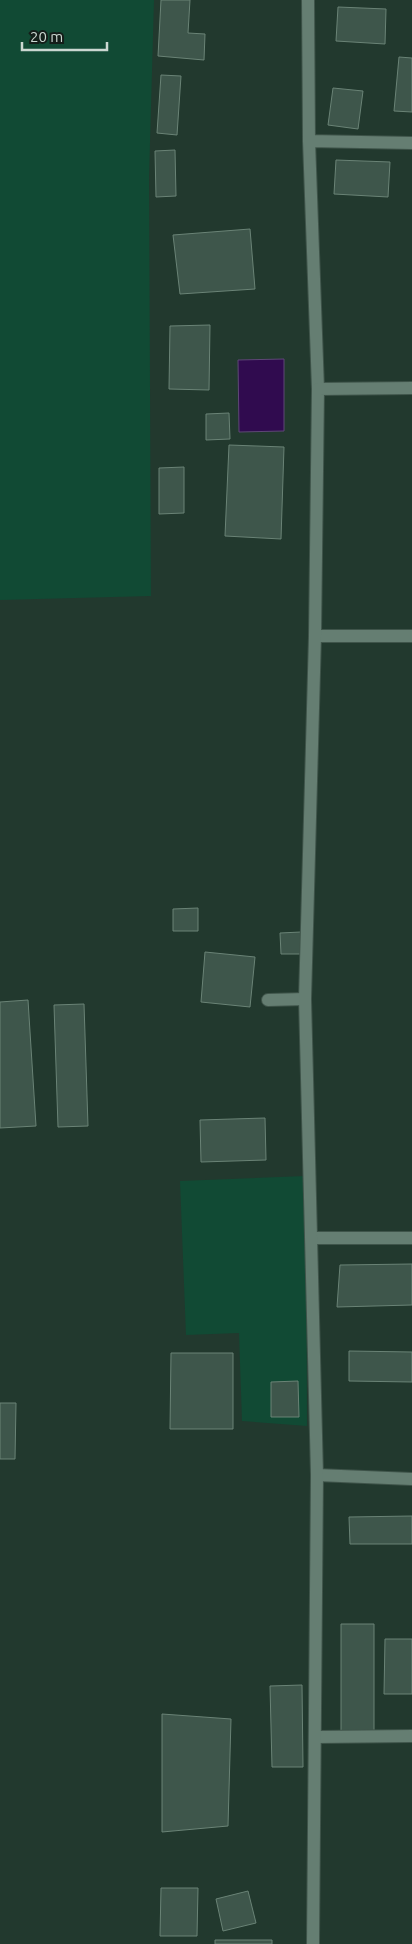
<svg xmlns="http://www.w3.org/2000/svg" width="412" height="1944" font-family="Ubuntu,sans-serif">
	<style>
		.green { fill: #114a34 }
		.water { fill: #300b4f; stroke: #5e4876 }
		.building { fill: #3e564b; stroke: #6a8376 }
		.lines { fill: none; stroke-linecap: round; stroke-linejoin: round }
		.service-casing { stroke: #3f544a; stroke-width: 14 }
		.minor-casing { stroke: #3f544a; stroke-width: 14 }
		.tertiary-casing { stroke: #3f544a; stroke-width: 14 }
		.service { stroke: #657e72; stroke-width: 12 }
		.minor { stroke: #657e72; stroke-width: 12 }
		.tertiary { stroke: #657e72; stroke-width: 12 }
	</style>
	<rect width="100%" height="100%" fill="#22392e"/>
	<path class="green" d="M0 0H154L149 178 151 596 0 600Z
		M306 1176 307 1426 242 1421 239 1333 186 1335 180 1181Z"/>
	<path class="water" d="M284 359V431L239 432 238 360Z"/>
	<path class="building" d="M161 0H190L188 33 205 34 204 60 158 56Z
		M338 7 386 9 385 44 336 41Z
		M399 57 412 58V112L394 111Z
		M161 75 181 76 177 135 157 133Z
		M333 88 363 91 358 129 328 125Z
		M175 150 176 196 156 197 155 151Z
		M336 160 390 162 388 197 334 194Z
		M250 229 255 289 180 294 173 235Z
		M210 325 209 390 169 389 170 326Z
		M229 413 230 439 206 440V414Z
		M229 445 284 447 281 539 225 536Z
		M184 467V513L159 514V468Z
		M198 908V931H173V909Z
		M301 932 302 954H281L280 933Z
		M205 952 255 957 250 1007 201 1002Z
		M28 1000 36 1126 0 1128V1002Z
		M84 1004 88 1126 58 1127 54 1005Z
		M265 1118 266 1160 201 1162 200 1120Z
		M412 1264V1305L337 1307 340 1265Z
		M349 1351 412 1352V1382L349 1381Z
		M171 1353H233V1429H170Z
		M298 1381 299 1417H271V1382Z
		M0 1403H16L15 1459H0Z
		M412 1516V1544H350L349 1517Z
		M341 1624H374V1731L341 1732Z
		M385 1639H412V1694H384Z
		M302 1685 303 1767H272L270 1686Z
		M162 1714 231 1719 228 1826 162 1832Z
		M161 1888H198L197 1936H160Z
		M248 1891 256 1923 223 1931 216 1899Z
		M215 1940H272V1944H215Z"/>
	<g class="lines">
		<defs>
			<path id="service" d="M268 1000 305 999"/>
			<path id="minor" d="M308 0 309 141 318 389
				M309 141 412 143
				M315 636H412
				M313 1238H412
				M317 1475 412 1479
				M316 1737 412 1736"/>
			<path id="tertiary" d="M313 1944 317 1475 305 999 315 636 318 389 412 388"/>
		</defs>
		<use href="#service" class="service-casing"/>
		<use href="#minor" class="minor-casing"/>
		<use href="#tertiary" class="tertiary-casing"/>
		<use href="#service" class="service"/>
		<use href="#minor" class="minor"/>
		<use href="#tertiary" class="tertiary"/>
	</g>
	<path d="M22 42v8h85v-8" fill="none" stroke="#cbd8d1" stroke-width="2.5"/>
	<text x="30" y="42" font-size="15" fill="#cbd8d1" stroke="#141e19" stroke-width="4" paint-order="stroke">20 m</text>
</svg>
